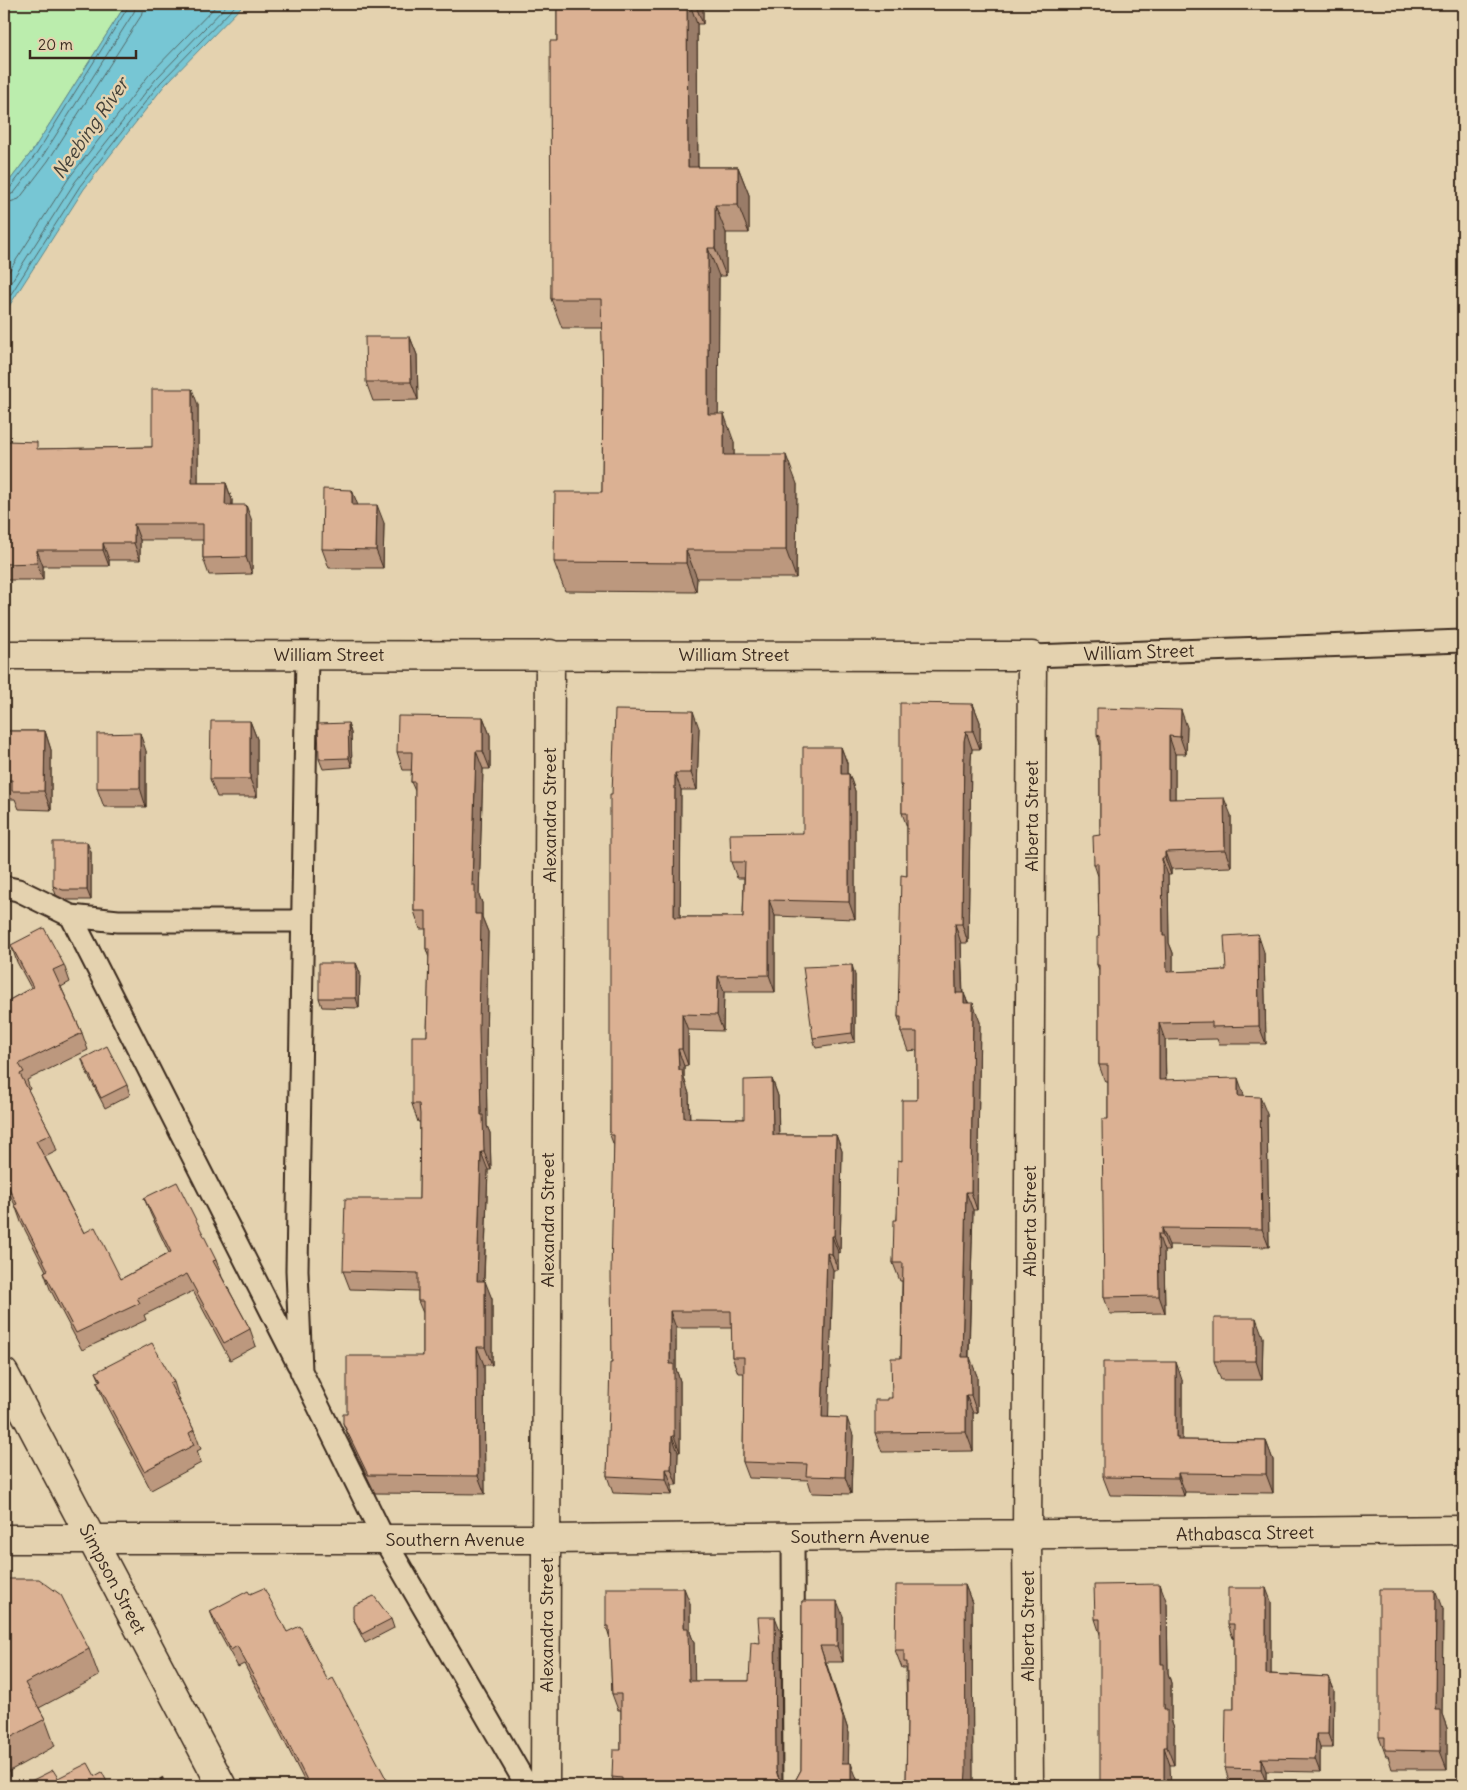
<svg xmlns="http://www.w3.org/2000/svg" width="1467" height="1790" font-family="Delius,sans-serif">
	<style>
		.green { fill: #bbedad; stroke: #7b8c66 }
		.water { fill: #77c6d4; stroke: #5f888b }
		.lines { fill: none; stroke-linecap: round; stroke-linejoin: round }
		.shore { stroke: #536867; stroke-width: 1 }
		.lane-casing { stroke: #3b2a1e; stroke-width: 25 }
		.street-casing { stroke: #3b2a1e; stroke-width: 31 }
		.secondary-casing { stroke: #3b2a1e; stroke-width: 31 }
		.path { stroke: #3b2a1e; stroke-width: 3; stroke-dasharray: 4 4; stroke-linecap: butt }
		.lane { stroke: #e4d2af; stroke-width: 21 }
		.street { stroke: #e4d2af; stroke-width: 28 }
		.secondary { stroke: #e4d2af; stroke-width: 28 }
		.wall { fill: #bc987e; stroke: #3b2a1e }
		.shaded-wall { fill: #997c67; stroke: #3b2a1e }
		.building { fill: #dbb193; stroke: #3b2a1e }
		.labels { text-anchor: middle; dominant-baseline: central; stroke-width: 5; stroke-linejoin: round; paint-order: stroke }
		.street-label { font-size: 18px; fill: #3b2a1e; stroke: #e4d2af }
		.water-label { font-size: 19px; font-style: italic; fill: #444139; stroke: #e4d2af }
	</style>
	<rect width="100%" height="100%" fill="#e4d2af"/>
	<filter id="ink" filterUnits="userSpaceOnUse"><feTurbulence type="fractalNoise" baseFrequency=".02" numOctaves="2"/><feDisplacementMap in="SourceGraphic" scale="10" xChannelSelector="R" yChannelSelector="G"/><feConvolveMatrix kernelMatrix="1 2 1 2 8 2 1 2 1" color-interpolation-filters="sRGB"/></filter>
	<g filter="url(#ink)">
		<path class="green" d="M4 4H126L33 150 4 188Z"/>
		<path class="water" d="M126 4H244L164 86 84 189 4 314V188L33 150Z"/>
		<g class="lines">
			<path class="shore" d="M4 191 10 188 37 153 130 4
				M4 197 14 193 42 157 134 12 136 4
				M4 204 19 199 48 161 141 16 144 4
				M4 279 69 178 149 75 218 4
				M4 293 75 182 156 79 228 4
				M4 305 80 186 160 83 237 4"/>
			<defs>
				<path id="lane" d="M307 654 297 1270 301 1371 384 1539 527 1786
					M1032 656 1463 641
					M4 887 18 890 71 916 118 921H301
					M71 916 298 1364
					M793 1537 794 1786"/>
				<path id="street" d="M4 655 1032 656 1027 1535 1029 1786
					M4 1539H546L1463 1530
					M545 1786 550 654"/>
				<path id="secondary" d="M4 1373 222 1786"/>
			</defs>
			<use href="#lane" class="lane-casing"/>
			<use href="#street" class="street-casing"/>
			<use href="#secondary" class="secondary-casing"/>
			<path class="path" d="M145 1786 164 1778"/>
			<use href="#lane" class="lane"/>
			<use href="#street" class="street"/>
			<use href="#secondary" class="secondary"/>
		</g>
		<path class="wall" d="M557 4H703V24H697L698 167H738L749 195V233H726V276H719L718 414 734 442V455L797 484 796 578H697L696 592 565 591 554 562 602 492 603 382 602 328H562L551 299 557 41Z
			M410 337 417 355 418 400 373 401 366 382Z
			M198 405V483H226L232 500V505L252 521V574L209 575 203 558V540H140V560H109V566H43V580H4V508H5L39 449 152 447Z
			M352 490 357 505 384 523 383 568H329L322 549Z
			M973 704 980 722V749H972L971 760 968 943H961L963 993 980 1022 977 1210H973L969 1357 977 1376V1413H973V1451L882 1452 875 1433 888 1400 892 1398 901 1358 902 1281H900L893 1263 902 1161 917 1100V1050L908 1051 901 1032V1026L898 1017 907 876V827L902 813V790L900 785Z
			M483 717 490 735V769H483L479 895 482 903V917L488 932 486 1048 487 1126 490 1133 491 1170H488L484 1281 492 1299V1365H484L485 1494 375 1493 350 1441 343 1423 347 1414 423 1356V1313L418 1301V1291L350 1289 343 1271 419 1199 420 1122H418L412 1104 427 1036 429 958 426 949V929H420L414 911 415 791 411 782 412 770H403L397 752Z
			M250 721 257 739V797H217L210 779Z
			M348 723 351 733 352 767 323 769 319 759Z
			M1187 727 1186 754H1175V799L1231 815V867L1171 869V875H1168L1169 943 1173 953V972L1226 970 1264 952 1266 1044H1219L1217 1039 1165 1040 1166 1080 1244 1095V1097L1267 1114 1269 1247 1169 1245V1251H1164L1165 1313 1110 1314 1104 1297 1108 1119V1082H1105L1099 1065V970L1097 965 1099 937 1098 876 1094 864 1100 835V744L1097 735Z
			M699 728 697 790H681L680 917H743L744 878H737L731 862 803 833 841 747 847 763V774H849L855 791V919L775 916V992H724L723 1031 688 1030V1065L684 1066V1078L689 1094 690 1118 744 1119 772 1079 778 1096 779 1135H836L842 1151 840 1253 838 1252V1270H833L828 1417 853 1435 851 1494 812 1493 808 1480 749 1478 743 1462 744 1373H738L732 1357V1328H676V1369L680 1381V1452H678L677 1485H672V1495L613 1493 607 1476 612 1363 614 1146 610 1135 612 794Z
			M4 731H45L51 750V810L19 809 15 799H4Z
			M146 751V807H104L97 788Z
			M91 852V900H66L56 895 53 886Z
			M11 945 64 965 70 982 61 987 82 1033 88 1050 27 1080 30 1089 28 1090 51 1134 57 1151 45 1157 84 1233 121 1279 169 1253 151 1215 144 1198 216 1260 222 1277 250 1329 256 1346 230 1360 193 1291 144 1315 146 1320 82 1350 50 1289 44 1272 46 1271 21 1222 15 1205 4 1182V1003L31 988 17 962Z
			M356 963 360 973 359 1008 322 1007 319 998Z
			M855 975V1042L816 1048 813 1038Z
			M82 1059 127 1085 130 1095 105 1108 85 1069Z
			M1263 1337 1262 1380H1221L1214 1361Z
			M96 1372 174 1382 180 1401H179L194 1430 201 1449 197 1451 201 1463 151 1490 104 1401 97 1382 100 1381Z
			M1182 1380V1440L1266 1441 1273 1460V1493L1185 1492 1184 1496 1110 1495 1103 1477Z
			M4 1579 89 1649 99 1676 39 1708 45 1719 55 1746 4 1774Z
			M965 1585 972 1603 973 1786H903L906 1785 907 1725 906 1668H902L895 1650Z
			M250 1594 287 1632 328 1681 390 1786H307L273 1719 244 1664 238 1667 217 1629 210 1611Z
			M802 1601 843 1616V1662H826L849 1733 848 1763 857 1779V1786H615L612 1777 621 1750V1710H618L612 1694 610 1638 606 1626 690 1603V1632L694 1643V1681H749L760 1643 781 1632V1779L788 1783 795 1781 801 1770Z
			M1271 1601V1674L1329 1677 1334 1690 1333 1748H1320V1772L1266 1771V1782L1229 1781 1225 1768 1234 1709V1638H1233L1228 1624Z
			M1167 1603 1168 1673 1171 1683V1719L1174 1728V1765H1170L1100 1634 1095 1619Z
			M1443 1608 1442 1714 1447 1728V1769H1392L1388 1756H1386L1379 1737Z
			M353 1618 391 1619 394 1628 365 1643 357 1627Z"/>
		<path class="shaded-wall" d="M687 4H690L697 24 698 195 688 167Z
			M695 4H703V24Z
			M738 167 749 195V233L738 205Z
			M715 205 726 233V276L715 248Z
			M708 248 719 276 718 442 708 414Z
			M410 337 417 355 418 400 411 382Z
			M192 389 198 405V500L192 483Z
			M724 414 734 442V484L724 455Z
			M786 455 797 484 796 578 786 550Z
			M226 483 232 500 231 521 225 505Z
			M352 490 359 508 352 505Z
			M246 505 252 521V574L246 557Z
			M377 505 384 523 383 568 376 550Z
			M134 524 140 540V560L134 543Z
			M103 543 109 560V566L103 550Z
			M37 550 43 566V580L37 563Z
			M686 550 697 578 696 592 686 563Z
			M973 704 980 722V749L973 731Z
			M1181 710 1187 727 1186 754 1180 737Z
			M693 711 699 728 697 790 691 773Z
			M483 717 490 735V769L483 751Z
			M250 721 257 739V797L250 779Z
			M348 723 351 733 352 767 349 758Z
			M45 731 51 750V810L44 791Z
			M966 731 972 749 971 760 968 943 962 924 964 741Z
			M140 733 146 751V807L140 788Z
			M1169 736 1175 754V816L1169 799Z
			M841 747 847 763V791L841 774Z
			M476 751 483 769 479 895 482 903V917L488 932 486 1048 487 1126 490 1133 491 1170 484 1152 481 1115 472 885Z
			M675 773 681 790 680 933 674 917Z
			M849 774 855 791V919L849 902Z
			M1224 798 1231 815V867L1225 850Z
			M87 842 91 852V900L87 890Z
			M1165 852 1171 869V875L1165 858Z
			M1162 858 1168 875 1169 943 1173 953V989L1167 972 1163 936Z
			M769 900 775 916V992L769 975Z
			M955 924 961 943 963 1012 956 993Z
			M1258 934 1264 952 1266 1044 1259 1026Z
			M356 963 360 973 359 1008 356 998Z
			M852 965 855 975V1042L852 1033Z
			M718 976 724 992 723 1031 717 1015Z
			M964 993 971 1012 964 1003Z
			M973 1003 980 1022 977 1210 971 1192Z
			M682 1014 688 1030V1065L682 1049Z
			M1159 1023 1165 1040 1166 1097 1159 1080Z
			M678 1049 684 1066V1078L689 1094 690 1135 684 1118 679 1070Z
			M1238 1078 1244 1095V1114L1238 1096Z
			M772 1079 778 1096 779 1151 773 1135Z
			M1260 1097 1267 1114 1269 1247 1262 1229Z
			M836 1135 842 1151 840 1253 834 1236Z
			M481 1152 488 1170 483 1299 477 1281Z
			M966 1192 973 1210 968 1376 962 1357Z
			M1162 1228 1169 1245V1251L1162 1234Z
			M1158 1234 1164 1251 1165 1313 1159 1296Z
			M832 1236 838 1252V1270L832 1254Z
			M827 1253 833 1270 828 1434 822 1417Z
			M485 1281 492 1299V1365L485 1347Z
			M670 1311 676 1328V1369L680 1381V1452L674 1436 670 1364Z
			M1256 1318 1263 1337 1262 1380 1256 1361Z
			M477 1347 484 1365 485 1494 478 1476Z
			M970 1357 977 1376V1413L971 1395Z
			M1176 1362 1182 1380V1448L1176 1437Z
			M966 1395 973 1413V1451L966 1432Z
			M847 1418 853 1435 851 1494 845 1477Z
			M672 1436 678 1452 677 1485 671 1469Z
			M1266 1441 1273 1460V1493L1266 1474Z
			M666 1469 672 1485V1495L666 1479Z
			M1178 1473 1185 1492 1184 1496 1178 1478Z
			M1160 1584 1167 1603 1168 1673 1171 1683V1719L1174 1728V1765L1167 1747 1164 1709 1161 1664Z
			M965 1585 972 1603 973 1786H965Z
			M684 1588 690 1603V1632L694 1643 695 1697 689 1681 684 1628Z
			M1266 1588 1271 1601V1687L1266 1674Z
			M1436 1589 1443 1608 1442 1714 1447 1728V1769L1440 1751 1435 1709Z
			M837 1601 843 1616V1662L837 1646Z
			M775 1617 781 1632 782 1786 776 1770Z
			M820 1646 849 1733 848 1779 842 1763Z
			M1329 1677 1334 1690 1333 1748 1328 1734Z
			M1316 1734 1320 1748V1772L1315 1759Z
			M1164 1747 1170 1765 1171 1786H1164Z
			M1261 1758 1266 1771V1782L1261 1769Z
			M851 1763 857 1779V1786H851Z"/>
		<path class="building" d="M557 4H687L688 167H738V205H715V248H708V414H724V455H786V550H686V563L554 562 555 492H602L603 382 601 299H551L550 41H557Z
			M365 337H410L411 382H366Z
			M152 389H192V483H226L225 505H246V557L203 558V524H134V543H103V550H37V563L4 564V508H5L6 441 37 442V449L152 447Z
			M323 489 352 490V505H377L376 550 322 549Z
			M900 703 973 704V731H966L964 741 962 924H955L956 993H964V1003H973L971 1192H966L962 1357H970L971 1395H966V1432L875 1433V1400H888V1398H892L891 1358H901L903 1263H893L894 1220H897L898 1160 902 1161V1100H917V1032H901V1017H898L901 875 907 876V813H902V785H900Z
			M1097 708 1181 710 1180 737 1169 736V799L1224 798 1225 850 1165 852V858H1162L1163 936H1166L1167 972 1226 970 1224 936 1258 934 1259 1026 1212 1027V1022L1159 1023V1080L1238 1078V1096L1260 1097 1262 1229 1162 1228V1234H1158L1159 1296 1104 1297 1102 1119H1108V1065H1099V965H1097V937H1099L1098 864H1094L1093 836 1100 835V736L1097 735Z
			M615 710 693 711 691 773H675L674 917H743L745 862H731L730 834 803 833V747H841V774H849V902L769 900V975L718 976 717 1015 682 1014V1049H678L679 1070H682L683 1078 684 1118 744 1119V1080L772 1079 773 1135H836L834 1236H832V1254L827 1253 822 1417 847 1418 845 1477 806 1476 807 1464 743 1462 744 1357H732L731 1311H670V1364H674V1436H672L671 1469H666V1479L607 1476 610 1363H612L611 1273 614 1135H610V794H612Z
			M398 716 483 717V751H476L472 885H475V914H481L479 1029 481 1115H483L484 1152H481L477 1281H485V1347H477L478 1476 368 1475 343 1423V1414H347V1356H423V1301H418V1273L343 1271 345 1199H419L420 1114 419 1104H412V1036H427L429 949H426V911H414L415 782H411L412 752H397Z
			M211 721H250V779H210Z
			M348 723 349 758 319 759 318 724Z
			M4 731H45L44 791H12V780H4Z
			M140 733V788H97V734Z
			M53 842H87V890H63L53 886Z
			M44 928 64 965 53 970 82 1033 19 1064 24 1072 20 1074 51 1134 36 1141 84 1233 95 1227 121 1279 171 1252 144 1198 177 1182 216 1260 213 1261 250 1329 224 1343 187 1274 137 1298 140 1303 76 1333 44 1272 48 1270 15 1205 17 1204 4 1178V1003L33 987 11 945Z
			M319 963H356V998H319Z
			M852 965V1033L813 1038 803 967Z
			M107 1046 127 1085 101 1098 82 1059Z
			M1214 1318H1256V1361H1214Z
			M152 1343 174 1382 170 1384 194 1430 189 1433 194 1445 144 1471 97 1382 101 1380 96 1372Z
			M1103 1362H1176V1437H1178V1440L1266 1441V1474L1178 1473V1478L1103 1477Z
			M4 1579H39L61 1595 89 1649 25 1683 45 1719 4 1741Z
			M1160 1584 1161 1664H1164V1709H1167V1747H1164V1786H1100V1619H1095L1094 1585Z
			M896 1585H965L966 1771 965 1786H903L906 1785 907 1725V1662H904V1650H895Z
			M264 1588 287 1632 300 1626 328 1681 333 1678 390 1786H310L267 1701 237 1646 231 1650 210 1611 248 1591 250 1594Z
			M606 1588H684V1628H688L689 1681H749L751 1642 760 1643 758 1617H775L776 1770 778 1777 788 1783 795 1781 801 1770 802 1601H837V1646H820L843 1718 842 1763H851V1786H622V1778L612 1777 613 1750H621V1694H612L609 1626H606Z
			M1228 1588H1266V1674L1329 1677 1328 1734H1316L1315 1759 1261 1758V1769L1225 1768 1226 1709H1234V1624H1228Z
			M1379 1589H1436L1435 1709H1440V1751L1385 1750V1737H1379Z
			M374 1596 391 1619 362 1634 353 1618V1606Z
			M88 1763 95 1776 102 1772 109 1786H21L53 1770 58 1778Z"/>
	</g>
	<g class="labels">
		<g class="street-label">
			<text transform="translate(1139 652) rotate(-2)">William Street</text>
			<text x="329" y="654">William Street</text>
			<text x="734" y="654">William Street</text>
			<text transform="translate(549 815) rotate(-90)">Alexandra Street</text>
			<text transform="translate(1031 816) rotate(-90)">Alberta Street</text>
			<text transform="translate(547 1220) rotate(-90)">Alexandra Street</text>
			<text transform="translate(1029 1221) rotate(-90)">Alberta Street</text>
			<text transform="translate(1245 1533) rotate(-1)">Athabasca Street</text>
			<text x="860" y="1536">Southern Avenue</text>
			<text x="455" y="1539">Southern Avenue</text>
			<text transform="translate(113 1579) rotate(62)">Simpson Street</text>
			<text transform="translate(546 1625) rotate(-90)">Alexandra Street</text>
			<text transform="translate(1027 1626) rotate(-90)">Alberta Street</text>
		</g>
		<g class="water-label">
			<text transform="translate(90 128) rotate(-55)">Neebing River</text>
		</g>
	</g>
	<rect width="1467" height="1790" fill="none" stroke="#e4d2af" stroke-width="20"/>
	<rect x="10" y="10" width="1447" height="1770" fill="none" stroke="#3b2a1e" stroke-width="2" filter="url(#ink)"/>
	<path d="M30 50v8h106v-8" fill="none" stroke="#3b2a1e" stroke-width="2.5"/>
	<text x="38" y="50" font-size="15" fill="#3b2a1e" stroke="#e4d2af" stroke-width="4" paint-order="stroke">20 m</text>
</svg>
